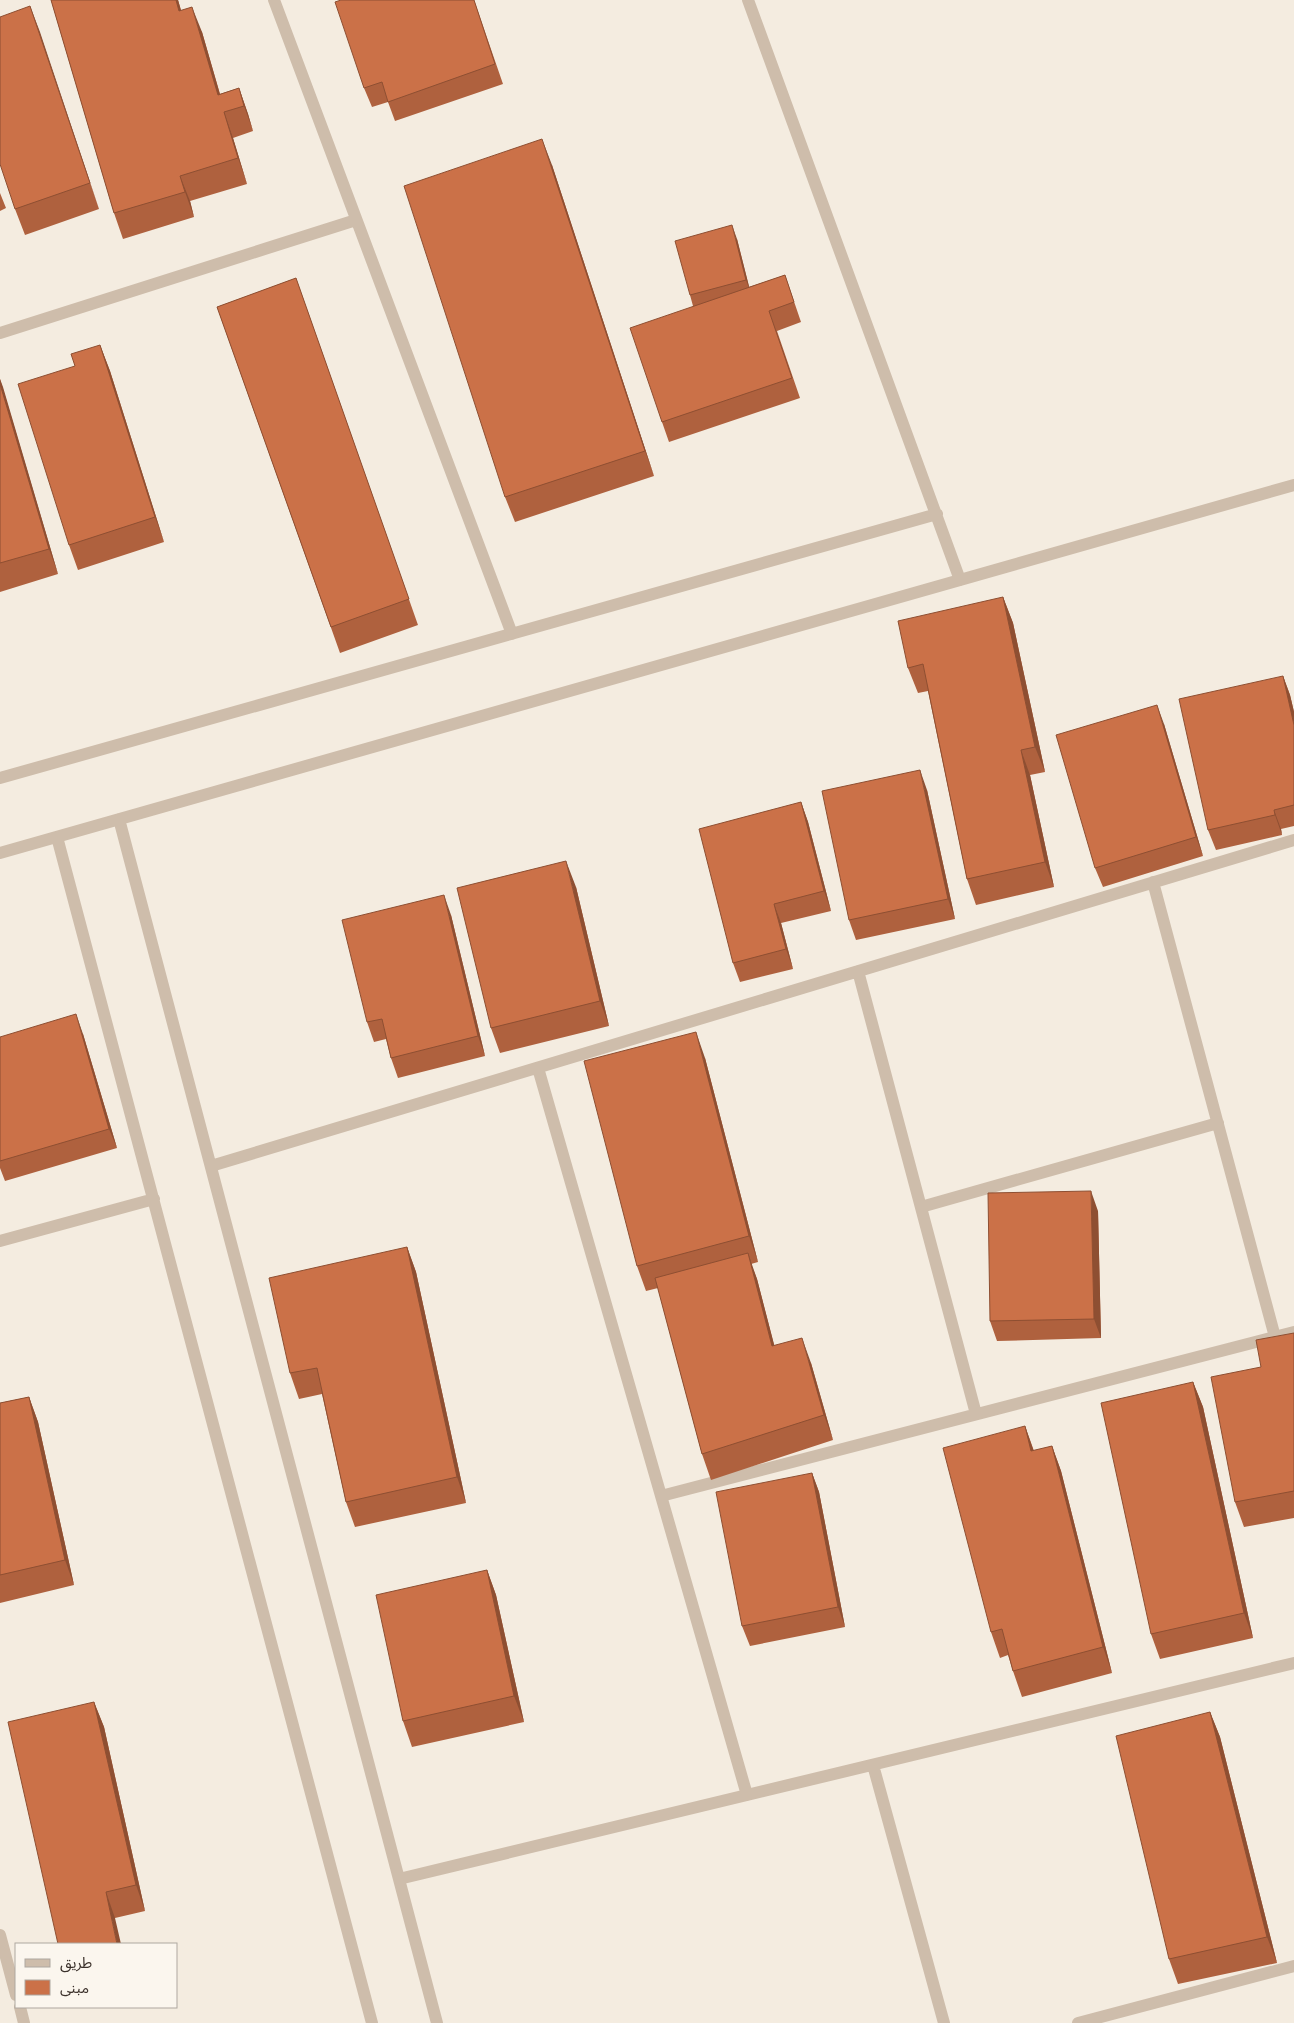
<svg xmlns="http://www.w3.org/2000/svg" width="1294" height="2023" font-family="'Sofia Sans Condensed','Noto Sans Arabic',sans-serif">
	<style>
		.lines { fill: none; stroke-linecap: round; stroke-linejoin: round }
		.minor { stroke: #cebdab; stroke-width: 12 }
		.wall { fill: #af613e }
		.shaded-wall { fill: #8e4f32 }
		.building { fill: #cb7148; stroke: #8e4f32 }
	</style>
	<rect width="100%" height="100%" fill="#f4ece0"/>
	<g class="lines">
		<path class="minor" d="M274 0 512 634
			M748 0 960 580
			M0 333 356 220
			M0 778 937 514
			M119 819 437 2023
			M57 837 372 2023
			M0 853 1294 485
			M1153 882 1275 1337
			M858 971 976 1414
			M538 1068 747 1795
			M211 1166 1294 840
			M921 1207 1218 1123
			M0 1241 154 1199
			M661 1496 1294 1332
			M873 1765 944 2023
			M399 1879 1294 1663
			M0 1935 16 1995
			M20 2007 24 2023
			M1078 2023 1294 1966"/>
	</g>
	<path class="wall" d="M51 0H178L181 10 202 32 220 94 239 88 248 114 253 131 233 138 247 184 190 201 194 217 123 239 114 213Z
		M341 0H474L503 84 395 121 388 102 372 107 364 88Z
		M30 6 99 209 25 235 15 209Z
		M552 165 654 476 515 522 505 497Z
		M0 193 6 208 0 211Z
		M737 239 749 287 785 275 801 322 777 331 800 398 669 442 662 422 693 306 690 295Z
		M296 278 418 625 340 653 217 307Z
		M100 345 110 371 164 542 78 570 69 545 75 366Z
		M0 379 58 574 0 592Z
		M1003 597 1013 623 1045 772 1030 775 1054 887 976 905 967 879 928 691 918 693 908 668Z
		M1283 676 1290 695 1294 712V826L1281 829 1282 835 1216 850 1208 830Z
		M1164 724 1203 856 1103 887 1095 868Z
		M927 790 955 919 856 940 849 920Z
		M801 802 808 822 831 911 781 923 793 969 740 982 733 963Z
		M576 887 609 1026 500 1053 491 1028Z
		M451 915 485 1056 398 1078 391 1058 386 1039 374 1042 367 1022Z
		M83 1034 117 1148 5 1181 0 1168V1037Z
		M705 1058 758 1262 751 1264 757 1279 774 1345 811 1363 833 1440 711 1480 702 1454 658 1288 646 1291 637 1266Z
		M1098 1211 1101 1338 997 1341 990 1321Z
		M407 1247 416 1272 466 1503 355 1527 346 1502 322 1394 299 1399 290 1373Z
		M1294 1333V1518L1244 1527 1235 1502 1261 1367Z
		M1193 1382 1203 1407 1253 1638 1160 1659 1151 1634Z
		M29 1397 38 1422 74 1585 0 1603V1403Z
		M1025 1426 1034 1451 1052 1446 1061 1471 1112 1673 1022 1697 1013 1671 1008 1655 1000 1658 991 1632Z
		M812 1473 819 1492 845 1627 750 1646 742 1626Z
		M487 1570 496 1595 524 1722 412 1747 403 1721Z
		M94 1702 104 1727 145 1911 115 1918 58 1944Z
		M1210 1712 1220 1737 1277 1963 1178 1984 1169 1959Z"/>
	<path class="shaded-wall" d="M176 0H178L188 36 179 11Z
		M30 6 40 32 99 209 90 183Z
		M192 7 202 32 225 112 218 95Z
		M239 88 248 114 253 131 244 106Z
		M224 112 233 138 247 184 238 158Z
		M542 139 552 165 654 476 645 451Z
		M180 176 190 201 194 217 185 192Z
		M732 225 737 239 751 294 746 280Z
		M100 345 110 371 164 542 155 517Z
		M0 379 3 387 58 574 49 549 0 384Z
		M1003 597 1013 623 1045 772 1035 747Z
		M1283 676 1290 695 1294 712V725Z
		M1157 705 1164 724 1203 856 1196 837Z
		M1021 750 1030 775 1054 887 1045 862Z
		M920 770 927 790 955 919 948 899Z
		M801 802 808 822 831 911 824 891Z
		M1274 810 1281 829 1282 835 1275 815Z
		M566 861 576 887 609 1026 600 1001Z
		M444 895 451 915 485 1056 478 1036Z
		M774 904 781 923 793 969 786 949Z
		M76 1014 83 1034 117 1148 109 1129Z
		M696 1032 705 1058 758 1262 749 1236Z
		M1091 1191 1098 1211 1101 1338 1094 1319Z
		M407 1247 416 1272 466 1503 457 1477Z
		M748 1253 757 1279 781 1371 772 1346Z
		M802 1338 811 1363 833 1440 824 1415Z
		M1193 1382 1203 1407 1253 1638 1244 1613Z
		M29 1397 38 1422 74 1585 65 1560Z
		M1025 1426 1034 1452 1031 1451Z
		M1052 1446 1061 1471 1112 1673 1103 1647Z
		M812 1473 819 1492 845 1627 838 1607Z
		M487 1570 496 1595 524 1722 514 1696Z
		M94 1702 104 1727 145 1911 136 1885Z
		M1210 1712 1220 1737 1277 1963 1267 1937Z
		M106 1892 115 1918 121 1944H117Z"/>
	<path class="building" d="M51 0H176L179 11 192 7 218 95 239 88 244 106 224 112 238 158 180 176 185 192 114 213Z
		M341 0H474L495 64 388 102 382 82 364 88 335 2Z
		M30 6 90 183 15 209 0 164V17Z
		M542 139 645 451 505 497 404 186Z
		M732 225 746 280 690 295 675 241Z
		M785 275 794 302 769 311 792 378 662 422 630 328Z
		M296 278 409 599 331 627 217 307Z
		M100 345 155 517 69 545 18 384 75 366 71 354Z
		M0 384 49 549 0 563Z
		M1003 597 1035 747 1021 750 1045 862 967 879 923 664 908 668 898 621Z
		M1283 676 1294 725V805L1274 810 1275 815 1208 830 1179 699Z
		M1157 705 1196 837 1095 868 1056 735Z
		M920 770 948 899 849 920 822 791Z
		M801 802 824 891 774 904 786 949 733 963 699 829Z
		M566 861 600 1001 491 1028 457 888Z
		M444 895 478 1036 391 1058 382 1019 367 1022 342 920Z
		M76 1014 109 1129 0 1161V1037Z
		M696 1032 749 1236 637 1266 584 1061Z
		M1091 1191 1094 1319 990 1321 988 1193Z
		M407 1247 457 1477 346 1502 317 1368 290 1373 269 1278Z
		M748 1253 772 1346 802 1338 824 1415 702 1454 655 1278Z
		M1294 1333V1491L1235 1502 1211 1377 1261 1367 1256 1340Z
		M1193 1382 1244 1613 1151 1634 1101 1403Z
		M29 1397 65 1560 0 1575V1403Z
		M1025 1426 1031 1451 1052 1446 1103 1647 1013 1671 1002 1629 991 1632 943 1448Z
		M812 1473 838 1607 742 1626 716 1492Z
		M487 1570 514 1696 403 1721 376 1595Z
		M94 1702 136 1885 106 1892 117 1944H58L8 1722Z
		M1210 1712 1267 1937 1169 1959 1116 1736Z"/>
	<rect x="15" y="1943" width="162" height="65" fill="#fbf6ee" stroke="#aea7a0"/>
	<rect x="25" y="1959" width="25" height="8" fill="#cebdab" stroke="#aea7a0"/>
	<text x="60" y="1968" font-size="15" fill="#3b312b">طريق</text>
	<rect x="25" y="1980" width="25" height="15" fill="#cb7148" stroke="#aea7a0"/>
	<text x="60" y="1993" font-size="15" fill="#3b312b">مبنى</text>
</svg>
